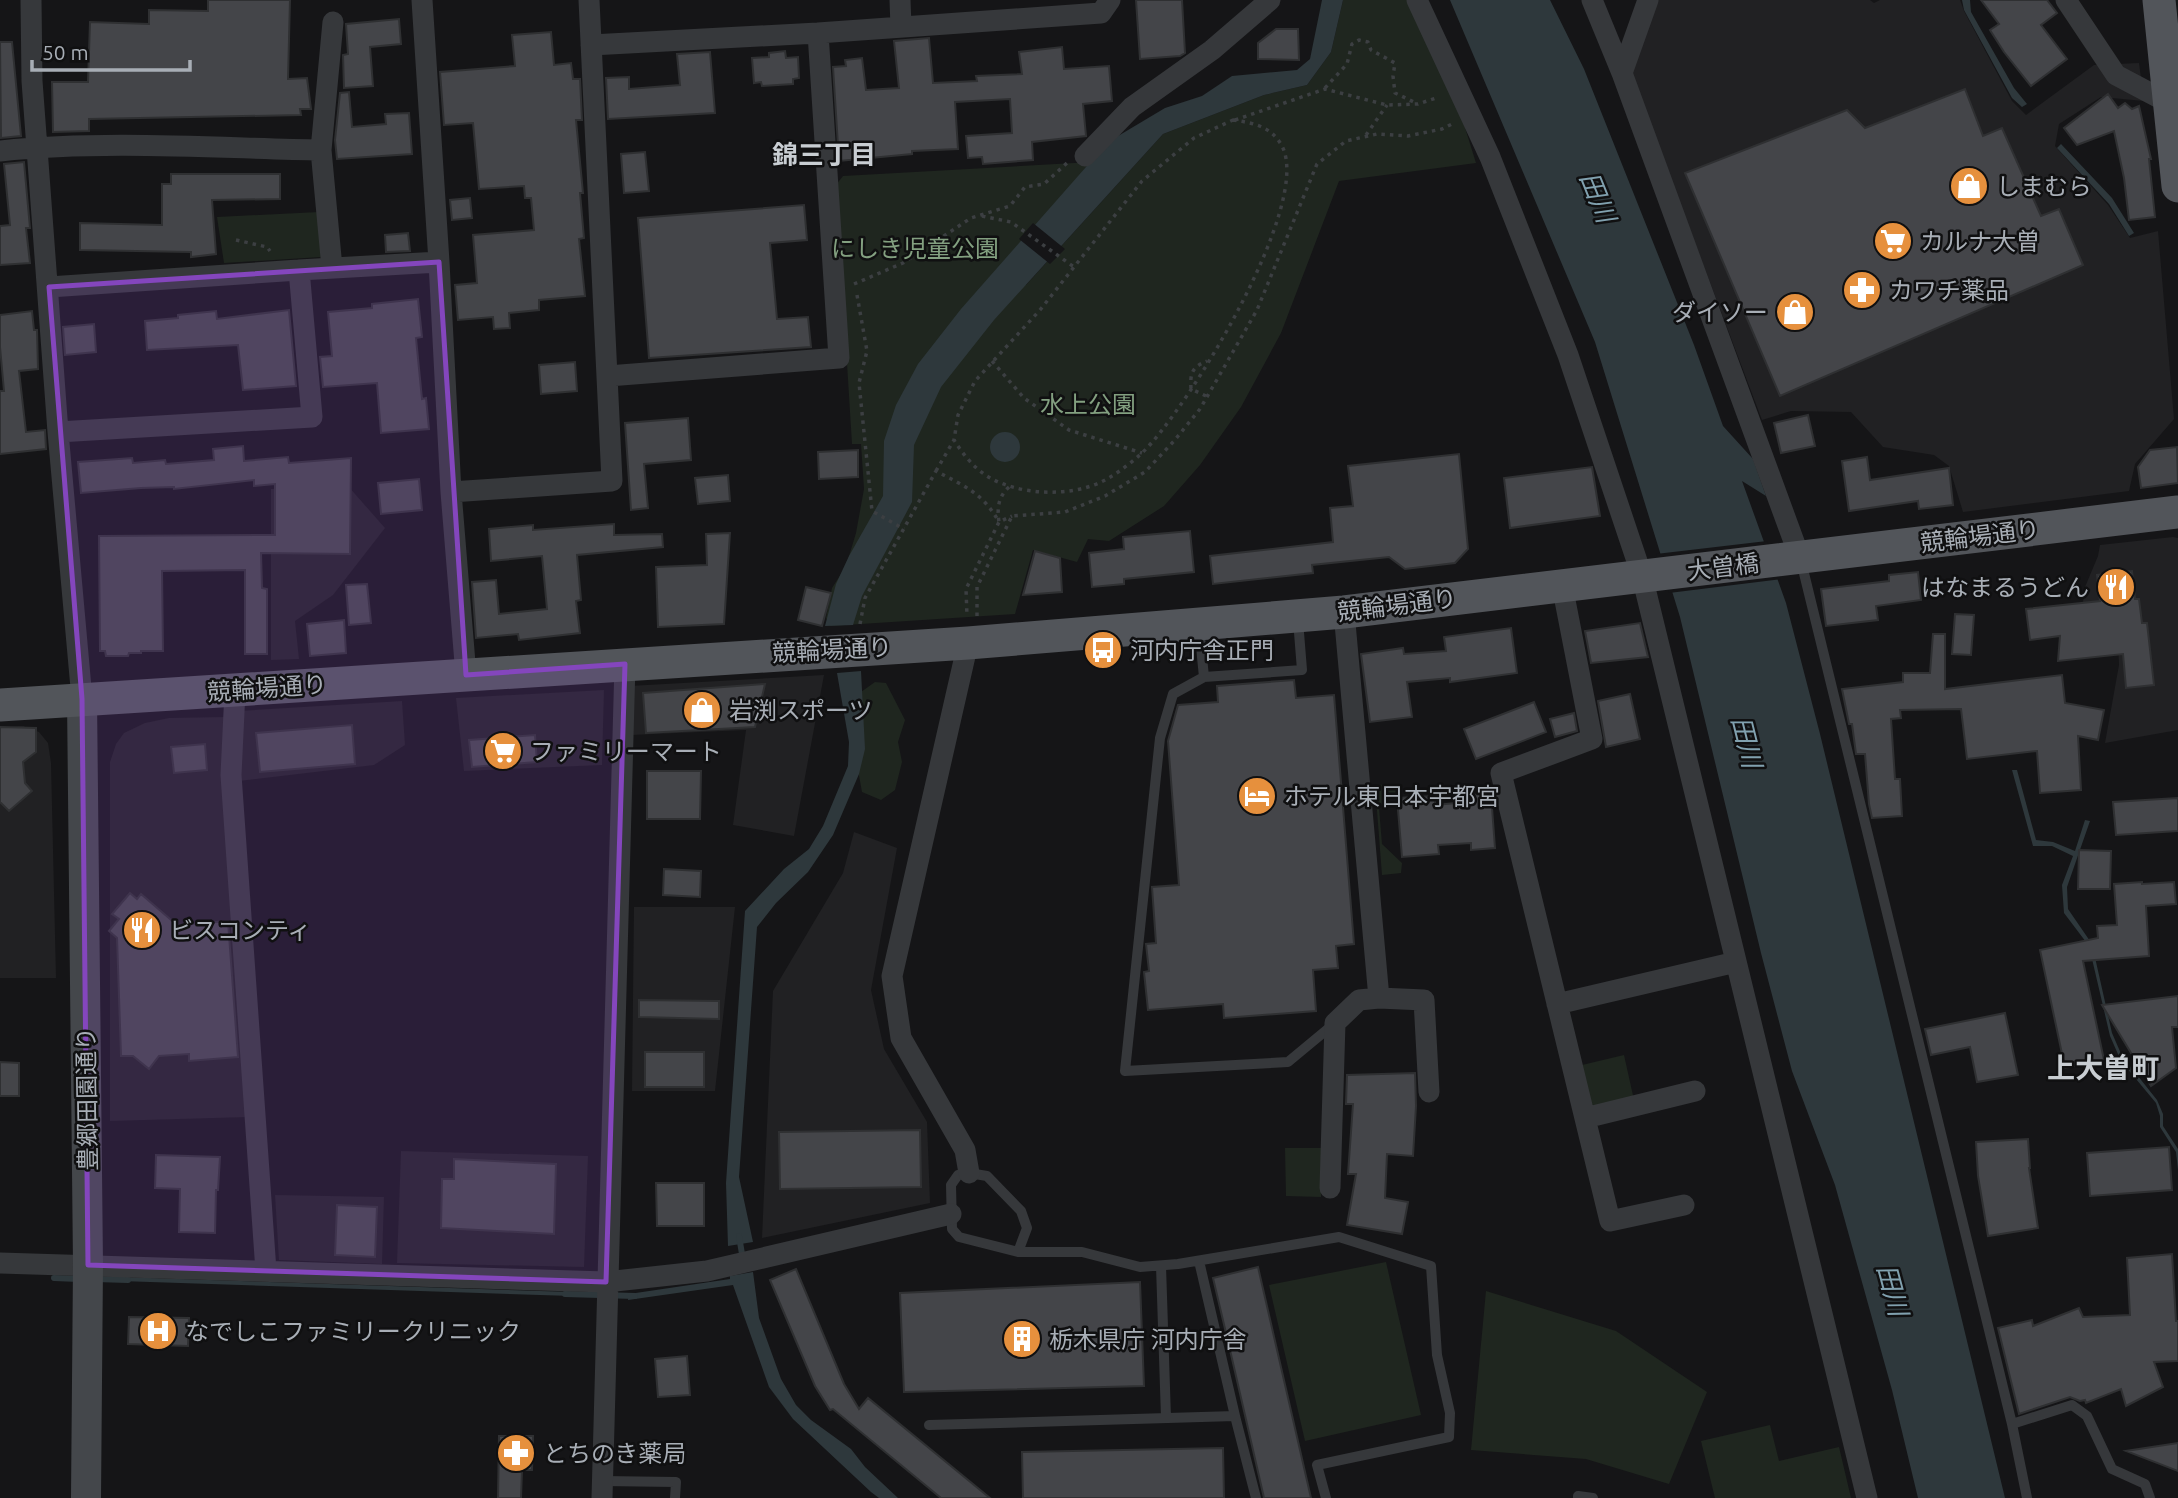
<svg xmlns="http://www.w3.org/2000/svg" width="2178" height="1498" font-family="Ubuntu,'Noto Sans JP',sans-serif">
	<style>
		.built { fill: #212123 }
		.green { fill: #1f261f }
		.water { fill: #2e383c }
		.pier { fill: #151517 }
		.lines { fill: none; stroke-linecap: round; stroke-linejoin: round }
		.stream { stroke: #2e383c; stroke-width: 6 }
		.building { fill: #444549; stroke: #2f3032; stroke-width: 2 }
		.path { stroke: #3c3f42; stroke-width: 3.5; stroke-dasharray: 3.5 5; stroke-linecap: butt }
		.lane { stroke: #36383b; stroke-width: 10 }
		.street { stroke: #36383b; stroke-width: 21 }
		.secondary { stroke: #44474b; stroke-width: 30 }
		.primary { stroke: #52555a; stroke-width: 33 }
		.marked { fill: #8446bd; fill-opacity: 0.2; stroke: #8446bd; stroke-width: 5; stroke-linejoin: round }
		.labels { text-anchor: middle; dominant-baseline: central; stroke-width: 5; stroke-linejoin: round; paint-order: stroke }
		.poi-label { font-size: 24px; fill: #a8aeb6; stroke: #101011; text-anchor: start }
		.park-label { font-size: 24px; fill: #83a080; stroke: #101011 }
		.street-label { font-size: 24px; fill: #a8aeb6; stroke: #101011 }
		.neighbourhood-label { font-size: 26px; font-weight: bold; fill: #c8cdd2; stroke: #101011 }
		.water-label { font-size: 26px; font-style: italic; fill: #81a1af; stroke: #101011 }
		.quarter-label { font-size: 28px; font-weight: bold; fill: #c8cdd2; stroke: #101011 }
	</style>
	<rect width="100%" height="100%" fill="#151517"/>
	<path class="built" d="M1657 0H1870L1874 3 1880 0H1960L1964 11 2012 101 2026 115 2094 65 2139 63 2144 101 2101 97 2059 124 2055 146 2108 205 2130 238 2158 231 2174 419 2135 464 2129 491 1963 512 1949 466 1934 455 1883 447 1851 412 1791 411 1762 420 1630 71Z
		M348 486 385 528 333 595 295 621 299 659 271 660V489Z
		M2173 537 2178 538V730L2105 743 2119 665 2118 642 2081 617 2085 587 2098 556 2100 545Z
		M824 675 794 836 733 825 746 730 631 735 629 686Z
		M604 690 602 765 464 771 456 698Z
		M402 701 405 745 374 765 239 781V711Z
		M226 717 248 1117 110 1121V762L116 744 124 733 145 723 169 718Z
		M23 726 39 732 48 743 51 763 56 978H0V728Z
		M854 832 897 848 871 990 884 1049 927 1122 930 1203 762 1238 773 991 843 873Z
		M634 907H735L715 1091H632Z
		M401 1151 588 1156 584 1267 397 1263Z
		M275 1195 384 1197 382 1264 279 1260Z"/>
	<path class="green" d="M1343 0H1410L1462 118 1476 163 1339 181 1281 333 1241 407 1200 465 1164 506 1109 541 1088 539 1077 562 1033 550 1015 614 830 626 826 618 832 588 846 566 856 533 864 489 861 444H852L836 185 843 176 1092 162 1026 285 1163 134 1264 95 1307 85 1331 52Z
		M319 212 321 257 224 263 217 217Z
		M875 682 886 683 905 720 898 742 902 762 895 790 881 800 862 792 858 770 861 692Z
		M1396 784 1397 792 1379 808 1382 844 1402 863 1401 873 1382 875 1375 785Z
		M1624 1055 1634 1100 1597 1108 1591 1104 1582 1065Z
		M1285 1148H1322L1321 1197 1286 1196Z
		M1386 1262 1421 1415 1305 1441 1269 1285Z
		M1486 1291 1616 1331 1707 1392 1669 1484 1586 1459 1471 1450Z
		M1770 1425 1779 1461 1839 1447 1851 1498H1715L1701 1441Z"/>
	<path class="water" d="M1322 0H1343L1331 52 1307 85 1264 95 1163 134 994 320 941 387 914 445 912 502 862 596 853 625 825 626 836 584 849 556 883 496 884 441 896 405 918 364 961 309 1108 142 1165 108 1202 96 1232 76 1297 70 1310 59Z
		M1450 0H1550L1584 69 1694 345 1723 426 1753 459 1766 496 1742 481 1786 603 1820 734 2005 1498H1918L1892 1390 1835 1185 1792 1071 1761 953 1680 617 1595 342Z
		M1962 0H1970L1971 12 2014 88 2027 104 2022 107 2012 98 1964 10Z
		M2061 144 2112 198 2134 233 2129 236 2109 204 2057 148Z
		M990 447a15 15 0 1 1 30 0a15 15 0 1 1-30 0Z
		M861 671 865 749 859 774 833 835 808 872 776 903 757 927 739 1177 753 1242 728 1246 726 1183 745 911 784 869 809 849 823 826 848 766 849 742 837 673Z
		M2012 770H2017L2036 840 2053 842 2075 851 2085 820 2090 821 2067 887 2068 909 2092 944 2112 1033 2122 1056 2157 1100 2163 1114V1126L2178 1149V1170L2176 1152 2160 1127V1116L2156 1103 2121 1061 2110 1036 2089 946 2064 913 2062 885 2073 856 2052 846H2033Z
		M753 1272 759 1318 781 1379 796 1405 811 1420 851 1449 865 1467 898 1498H879L871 1492 793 1419 769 1387 733 1285 628 1300 629 1294 730 1279V1276Z
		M120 1277 572 1292V1296L120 1281Z"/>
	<path class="pier" d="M1033 223 1065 249 1050 264 1019 239Z
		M1767 541 1781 579 1669 593 1656 554Z"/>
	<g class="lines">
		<path class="stream" d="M739 1236 743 1260
			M54 1278 79 1279
			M96 1279 128 1280
			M565 1294 635 1296"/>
	</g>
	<path class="building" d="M208 0H290L288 79 307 78 311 109H300L301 115 89 119V131L53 132 52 82H88L90 22 149 24V10L208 11Z
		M1136 0H1182L1185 53 1180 56 1140 59Z
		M1981 0H2047L2057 13 2041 25 2067 59 2031 86 2004 52 1990 30 1999 24Z
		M399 19 401 44 370 47 373 86 344 88 343 55 348 54 346 24Z
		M1276 29H1298L1299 60 1258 59V43Z
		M551 32 554 65 571 63 573 79H580L582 120H576L583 193H580L584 238 579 239 585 296 539 300V310L509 313 510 328 494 329 493 317 458 320 455 285 477 283 473 235 534 230 531 198H525L524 186 479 189 473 123 444 125 440 72 515 66 512 35Z
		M929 38 933 83 977 81 976 76 1022 74 1019 52 1062 47 1064 69 1109 66 1112 101 1083 104 1086 136 1032 142 1033 160 983 164 982 157 968 158 966 136 1012 133 1010 99 955 102 958 149 912 151V154L839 161 833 67 846 66 845 60 862 58 866 90 899 88 894 41Z
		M0 42H12L21 136 1 138Z
		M785 51 786 58 798 57 799 78 793 79V84L762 86 761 82 754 83 752 58 769 57V53Z
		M710 52 715 113 608 119 606 78 629 77V89L680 85 677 54Z
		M1965 89 1983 136 2002 128 2041 216 2059 209 2083 265 1780 396 1685 173 1847 110 1865 128Z
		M349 92 352 127 386 124 385 114 409 113 412 154 337 159 335 140 340 93Z
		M2108 94 2118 108 2125 103 2132 109 2139 106 2151 159H2149L2155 217 2129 220 2124 178 2114 131 2077 145 2064 128Z
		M645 152 649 191 624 193 621 154Z
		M24 162 30 228H26L30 263 0 265V226L10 225 4 164Z
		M171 174H280V199L212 200 216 254 191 257V252L80 250V223L162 225V184H171Z
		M470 198 472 218 452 220 450 200Z
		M804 205 807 240 770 243 777 319 808 317 811 347 649 358 638 218Z
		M408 233 410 251 386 252 385 235Z
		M418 299 422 337 416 338 422 399 426 398 429 429 381 433 377 383 323 387 320 357 332 356 328 312 372 308V304Z
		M289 310 296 386 243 390 238 345 147 350 145 321 178 318V315L216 311 217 319Z
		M32 311 34 330H37L38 369 19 371 26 432 45 430 46 449 0 454V391H4L0 347V315Z
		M94 324 96 352 65 355 63 327Z
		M575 362 577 391 541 394 539 365Z
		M1808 415 1815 446 1781 453 1774 423Z
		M688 418 691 460 644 464 648 508 631 510 625 423Z
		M243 446 244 461 288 457 289 463 351 458 350 554 261 553 262 588 267 589V654H245V570L162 571 163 651H141V653H129L128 656H106L105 651H100L99 536 275 535V484L254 486V480L174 489V487L141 488 81 493 78 462 132 458 133 463 165 460 166 464 214 460 213 449Z
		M2177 447 2178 483 2141 488 2138 467 2150 450Z
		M858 450V477L819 479 818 452Z
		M1459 454 1468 549 1455 563 1405 569 1389 557 1312 565 1313 573 1213 584 1210 556 1333 542 1330 508 1353 506 1348 466Z
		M1867 457 1870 480 1949 468 1953 505 1919 509 1918 501 1849 511 1842 461Z
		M1592 467 1600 516 1510 528 1504 478Z
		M728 475 730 501 698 504 695 478Z
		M419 479 422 510 381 514 378 483Z
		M614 524V535L662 534 663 547 577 555 581 600 576 601 580 633 519 640 518 634 476 638 472 582 496 580 499 614 547 609 542 556 491 561 489 529 533 525V530Z
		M1190 531 1194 572 1124 579V584L1092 587 1089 553 1124 549 1123 537Z
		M730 533 724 624 658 627 656 567 707 565 706 534Z
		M1035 551 1060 558 1062 592 1023 595Z
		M2132 571 2135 599H2139L2142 623H2147L2154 685 2126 688 2123 654 2058 661 2060 636 2030 640 2026 609 2100 601 2097 575Z
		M1918 572 1921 600 1876 606 1878 620 1826 626 1821 589 1889 581V575Z
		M367 584 371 623 349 625 346 585Z
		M806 587 831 593 822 626 798 620Z
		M1955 614 1974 615 1971 655 1952 654Z
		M344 620 346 653 310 656 307 624Z
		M1640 623 1648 657 1591 663 1585 631Z
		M1511 628 1517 673 1450 682V678L1407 682 1412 717 1370 722 1361 654 1403 648 1404 654 1446 651 1444 637Z
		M1933 634H1945V689L2062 675 2065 703 2104 710 2098 740 2078 736 2081 790 2040 793 2037 751 1967 759 1961 709 1900 710 1901 718 1891 719 1895 779H1900L1902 816 1872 818 1869 804 1865 754H1856L1852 724H1849L1842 689 1903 682V673H1930Z
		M1294 680 1296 698 1334 695 1354 944 1336 946 1338 968 1313 970 1316 1011 1224 1018 1223 1004 1148 1010 1144 972 1149 971 1146 944 1156 943 1152 887 1179 885 1168 741 1178 705 1218 702 1217 686Z
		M765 684 755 727 646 733 643 693Z
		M1630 694 1640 739 1606 747 1598 701Z
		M1534 702 1546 732 1476 759 1464 729Z
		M1574 713 1577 731 1555 737 1550 719Z
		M352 725 355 764 260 772 256 733Z
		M0 727 36 728V752L23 762 25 783 32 791 9 811 0 802Z
		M535 735 537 762 472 767 469 740Z
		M205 744 207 770 174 773 171 747Z
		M647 771H701L700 819H647Z
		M1491 794 1495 848 1471 850V843L1438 845 1439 854 1402 857 1397 798 1435 796V805L1468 802V795Z
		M2178 798V831L2116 835 2113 802Z
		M2079 850 2111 851 2110 889H2078Z
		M664 869 701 871 700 897 663 895Z
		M2142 882V884L2174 882 2176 904 2146 906 2149 956 2083 961 2104 1060 2065 1068 2040 950 2098 938 2097 926 2117 925 2114 884Z
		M130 893 137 899 141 894 177 925 228 921 238 1057 189 1061V1054L159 1056 149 1069 133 1056H121L117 938 109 931 119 919 112 914Z
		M2178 996V1027H2172L2176 1068 2151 1086 2102 1005Z
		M639 1000 719 1001V1019L639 1017Z
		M2005 1013 2018 1075 1977 1082 1970 1047 1931 1055 1925 1029Z
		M645 1052H704V1087H645Z
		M0 1062 19 1063V1096H0Z
		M1415 1073 1416 1106 1413 1156 1387 1154 1385 1198 1408 1202 1402 1234 1347 1225 1356 1174H1348L1353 1104H1346L1347 1075Z
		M920 1130 921 1187 780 1189 779 1132Z
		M2028 1139 2030 1168H2029L2038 1228 1988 1236 1978 1176 1976 1142Z
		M2169 1147 2172 1190 2090 1196 2087 1153Z
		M156 1155 220 1157 218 1190H216L215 1233 179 1232 180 1189 155 1188Z
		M454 1159 556 1164 554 1234 441 1228 442 1179H454Z
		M656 1183H704V1226H657Z
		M337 1205 377 1207 375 1257 335 1255Z
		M2172 1254 2176 1321H2178V1361L2154 1362 2163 1387 2126 1406 2121 1389 2086 1403 2085 1400 2080 1401 2070 1397 2019 1414 1998 1328 2032 1320 2033 1326 2079 1308 2083 1317 2130 1315 2127 1258Z
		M1258 1267 1311 1498H1264L1230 1350 1213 1278Z
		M796 1269 844 1384 859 1409 868 1398 990 1498H941L833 1409 830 1410 815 1386 770 1280Z
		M1140 1282 1144 1386 904 1392 900 1293Z
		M129 1317 189 1318 188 1346 128 1344Z
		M687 1356 690 1395 658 1397 655 1359Z
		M499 1436H533L532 1470H522L521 1498H498Z
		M2178 1443V1471L2126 1451Z
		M1223 1448 1224 1498H1023L1022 1452Z"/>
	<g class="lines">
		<path class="path" d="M1325 88 1347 64 1352 44 1359 40 1368 42 1371 50 1395 63 1393 76 1395 93 1416 103
			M1233 120C1253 123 1271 126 1282 146 1313 205 1187 410 1142 453 1133 461 1122 470 1112 476 1087 492 1054 495 1025 490 990 483 973 470 954 440L958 415 975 381 1040 310 1142 181 1194 138Z
			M1235 120 1325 89 1387 105 1418 104 1439 97
			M1366 135 1387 105
			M982 216 1011 222 1074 267
			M236 240 267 247 270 251
			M854 284 903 263 971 218 1010 206 1025 187 1044 184 1067 163
			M857 295 867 351 859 383 872 511 904 529
			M992 361 1024 398 1069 430 1142 453
			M1206 396 1191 389C1190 373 1192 367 1207 361
			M936 471 954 440
			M1009 487C998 497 997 508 999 522L1012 516
			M977 616V587L1012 516 1065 512 1105 496 1145 472 1174 441 1200 409 1257 310 1317 164 1346 141 1377 134 1408 136 1442 129 1454 123
			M860 624 865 598 936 471C964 486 983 493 999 522L966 589 967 616"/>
		<path class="lane" d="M1801 561 2012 1424 2027 1498
			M1199 627 1204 677 1173 694 1160 738 1125 1071 1288 1062 1335 1023
			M1204 677 1302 670 1298 620
			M969 1173 987 1176 1021 1211 1027 1228 1018 1252 959 1237 952 1229 951 1185 958 1175Z
			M1018 1252H1082L1140 1267 1178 1264 1339 1237 1431 1266 1437 1355 1450 1413 1449 1437 1317 1465 1326 1498
			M1199 1261 1235 1416
			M1161 1266 1166 1418
			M2012 1424 2072 1405 2087 1416 2112 1469 2145 1484 2150 1498
			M929 1425 1235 1416 1256 1498
			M602 1481 676 1482 675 1498
			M1578 1498V1496L1593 1498"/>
		<path class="street" d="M31 0 32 81 58 432 82 699
			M422 0 439 262 451 492 466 675
			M900 0 901 27
			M1417 0 1490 157 1568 355 1642 576 1867 1498
			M1592 0 1622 73
			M1648 0 1622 73 1800 558
			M2066 0 2116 75 2169 103
			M591 45 818 33 1101 13 1110 0
			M0 151C106 140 214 148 321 150
			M1085 156 1132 107 1212 50 1270 0
			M332 268 321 150 333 22
			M49 287 299 270 439 262
			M608 376 839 358 818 33
			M58 432 312 417 299 270
			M451 492 612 481 589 0
			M1562 585 1592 739 1501 773 1610 1221 1684 1205
			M1344 612 1379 998
			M968 643 892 976 901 1038 965 1150 969 1173
			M235 691 231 775 266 1271
			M1557 1004 1736 962
			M1585 1118 1695 1091
			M1330 1188 1335 1023 1359 1000 1379 998 1424 1000 1429 1092
			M0 1263 606 1282 707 1271 951 1214
			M602 1498 625 664"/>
		<path class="secondary" d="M82 699 88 1265 86 1498"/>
		<path class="primary" d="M2159 0 2178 186
			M0 705 968 643 1344 612 2178 512"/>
	</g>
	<path class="marked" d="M439 262 466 675 625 664 606 1282 88 1265 82 699 49 287Z"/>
	<defs>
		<symbol id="shop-disc" viewBox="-11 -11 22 22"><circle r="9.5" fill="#e6903d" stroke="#101011"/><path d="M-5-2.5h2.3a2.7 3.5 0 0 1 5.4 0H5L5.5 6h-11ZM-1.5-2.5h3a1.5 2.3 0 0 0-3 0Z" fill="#fff"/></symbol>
		<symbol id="supermarket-disc" viewBox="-11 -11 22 22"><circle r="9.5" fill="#e6903d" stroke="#101011"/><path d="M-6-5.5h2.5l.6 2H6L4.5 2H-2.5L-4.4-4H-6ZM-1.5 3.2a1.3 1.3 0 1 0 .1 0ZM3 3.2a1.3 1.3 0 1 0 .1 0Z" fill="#fff"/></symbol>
		<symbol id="pharmacy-disc" viewBox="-11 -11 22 22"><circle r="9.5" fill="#e6903d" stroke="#101011"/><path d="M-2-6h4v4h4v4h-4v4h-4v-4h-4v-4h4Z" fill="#fff"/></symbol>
		<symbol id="restaurant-disc" viewBox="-11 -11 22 22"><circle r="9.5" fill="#e6903d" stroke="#101011"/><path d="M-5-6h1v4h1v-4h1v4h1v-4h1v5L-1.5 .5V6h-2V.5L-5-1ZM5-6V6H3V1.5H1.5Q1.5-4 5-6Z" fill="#fff"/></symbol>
		<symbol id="bus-disc" viewBox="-11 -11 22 22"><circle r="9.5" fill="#e6903d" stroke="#101011"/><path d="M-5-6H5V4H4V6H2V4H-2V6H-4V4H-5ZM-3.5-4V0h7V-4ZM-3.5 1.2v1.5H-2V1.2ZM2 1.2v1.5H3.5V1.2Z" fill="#fff"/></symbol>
		<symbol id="hotel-disc" viewBox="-11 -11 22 22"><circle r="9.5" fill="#e6903d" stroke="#101011"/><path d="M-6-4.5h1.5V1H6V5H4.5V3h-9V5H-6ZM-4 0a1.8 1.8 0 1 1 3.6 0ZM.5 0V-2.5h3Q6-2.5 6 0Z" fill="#fff"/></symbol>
		<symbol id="hospital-disc" viewBox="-11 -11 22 22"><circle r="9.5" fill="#e6903d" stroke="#101011"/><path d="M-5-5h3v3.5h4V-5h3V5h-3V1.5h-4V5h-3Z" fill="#fff"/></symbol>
		<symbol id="building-disc" viewBox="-11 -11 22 22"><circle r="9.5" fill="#e6903d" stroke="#101011"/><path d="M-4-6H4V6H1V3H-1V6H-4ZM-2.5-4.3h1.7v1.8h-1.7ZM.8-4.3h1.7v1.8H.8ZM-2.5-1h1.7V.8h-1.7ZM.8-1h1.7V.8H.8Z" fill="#fff"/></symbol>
	</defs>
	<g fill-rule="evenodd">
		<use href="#shop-disc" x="1947" y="164" width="44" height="44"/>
		<use href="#supermarket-disc" x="1871" y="219" width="44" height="44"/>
		<use href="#pharmacy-disc" x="1840" y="268" width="44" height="44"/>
		<use href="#shop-disc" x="1773" y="290" width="44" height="44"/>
		<use href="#restaurant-disc" x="2094" y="565" width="44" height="44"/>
		<use href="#bus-disc" x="1081" y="628" width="44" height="44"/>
		<use href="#shop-disc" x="680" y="688" width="44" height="44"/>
		<use href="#supermarket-disc" x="481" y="729" width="44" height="44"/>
		<use href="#hotel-disc" x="1235" y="774" width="44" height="44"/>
		<use href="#restaurant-disc" x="120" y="908" width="44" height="44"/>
		<use href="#hospital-disc" x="136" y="1309" width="44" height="44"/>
		<use href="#building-disc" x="1000" y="1317" width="44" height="44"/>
		<use href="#pharmacy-disc" x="494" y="1431" width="44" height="44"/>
	</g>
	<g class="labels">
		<g class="poi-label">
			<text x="1996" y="186">しまむら</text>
			<text x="1920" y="241">カルナ大曽</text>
			<text x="1889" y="290">カワチ薬品</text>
			<text x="1768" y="312" text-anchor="end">ダイソー</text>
			<text x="2089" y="587" text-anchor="end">はなまるうどん</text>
			<text x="1130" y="650">河内庁舎正門</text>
			<text x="729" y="710">岩渕スポーツ</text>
			<text x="530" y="751">ファミリーマート</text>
			<text x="1284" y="796">ホテル東日本宇都宮</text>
			<text x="169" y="930">ビスコンティ</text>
			<text x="185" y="1331">なでしこファミリークリニック</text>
			<text x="1049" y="1339">栃木県庁 河内庁舎</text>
			<text x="543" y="1453">とちのき薬局</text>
		</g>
		<g class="park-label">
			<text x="915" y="248">にしき児童公園</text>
			<text x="1088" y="404">水上公園</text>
		</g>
		<g class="street-label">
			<text transform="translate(1980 536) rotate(-7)">競輪場通り</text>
			<text transform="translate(1723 567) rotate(-7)">大曽橋</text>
			<text transform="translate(1397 605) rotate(-7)">競輪場通り</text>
			<text transform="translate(832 650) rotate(-3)">競輪場通り</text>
			<text transform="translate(267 688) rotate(-4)">競輪場通り</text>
			<text transform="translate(87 1099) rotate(-91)">豊郷田園通り</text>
		</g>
		<g class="neighbourhood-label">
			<text x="824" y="154">錦三丁目</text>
		</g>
		<g class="water-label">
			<text transform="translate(1598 197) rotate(68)">田川</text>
			<text transform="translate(1747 742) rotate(76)">田川</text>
			<text transform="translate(1893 1290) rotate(75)">田川</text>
		</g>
		<g class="quarter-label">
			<text x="2103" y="1067">上大曽町</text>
		</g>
	</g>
	<path d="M32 60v10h158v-10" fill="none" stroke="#a8aeb6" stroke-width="3.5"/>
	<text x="42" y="60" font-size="21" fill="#a8aeb6" stroke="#101011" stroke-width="5" paint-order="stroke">50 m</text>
</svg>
